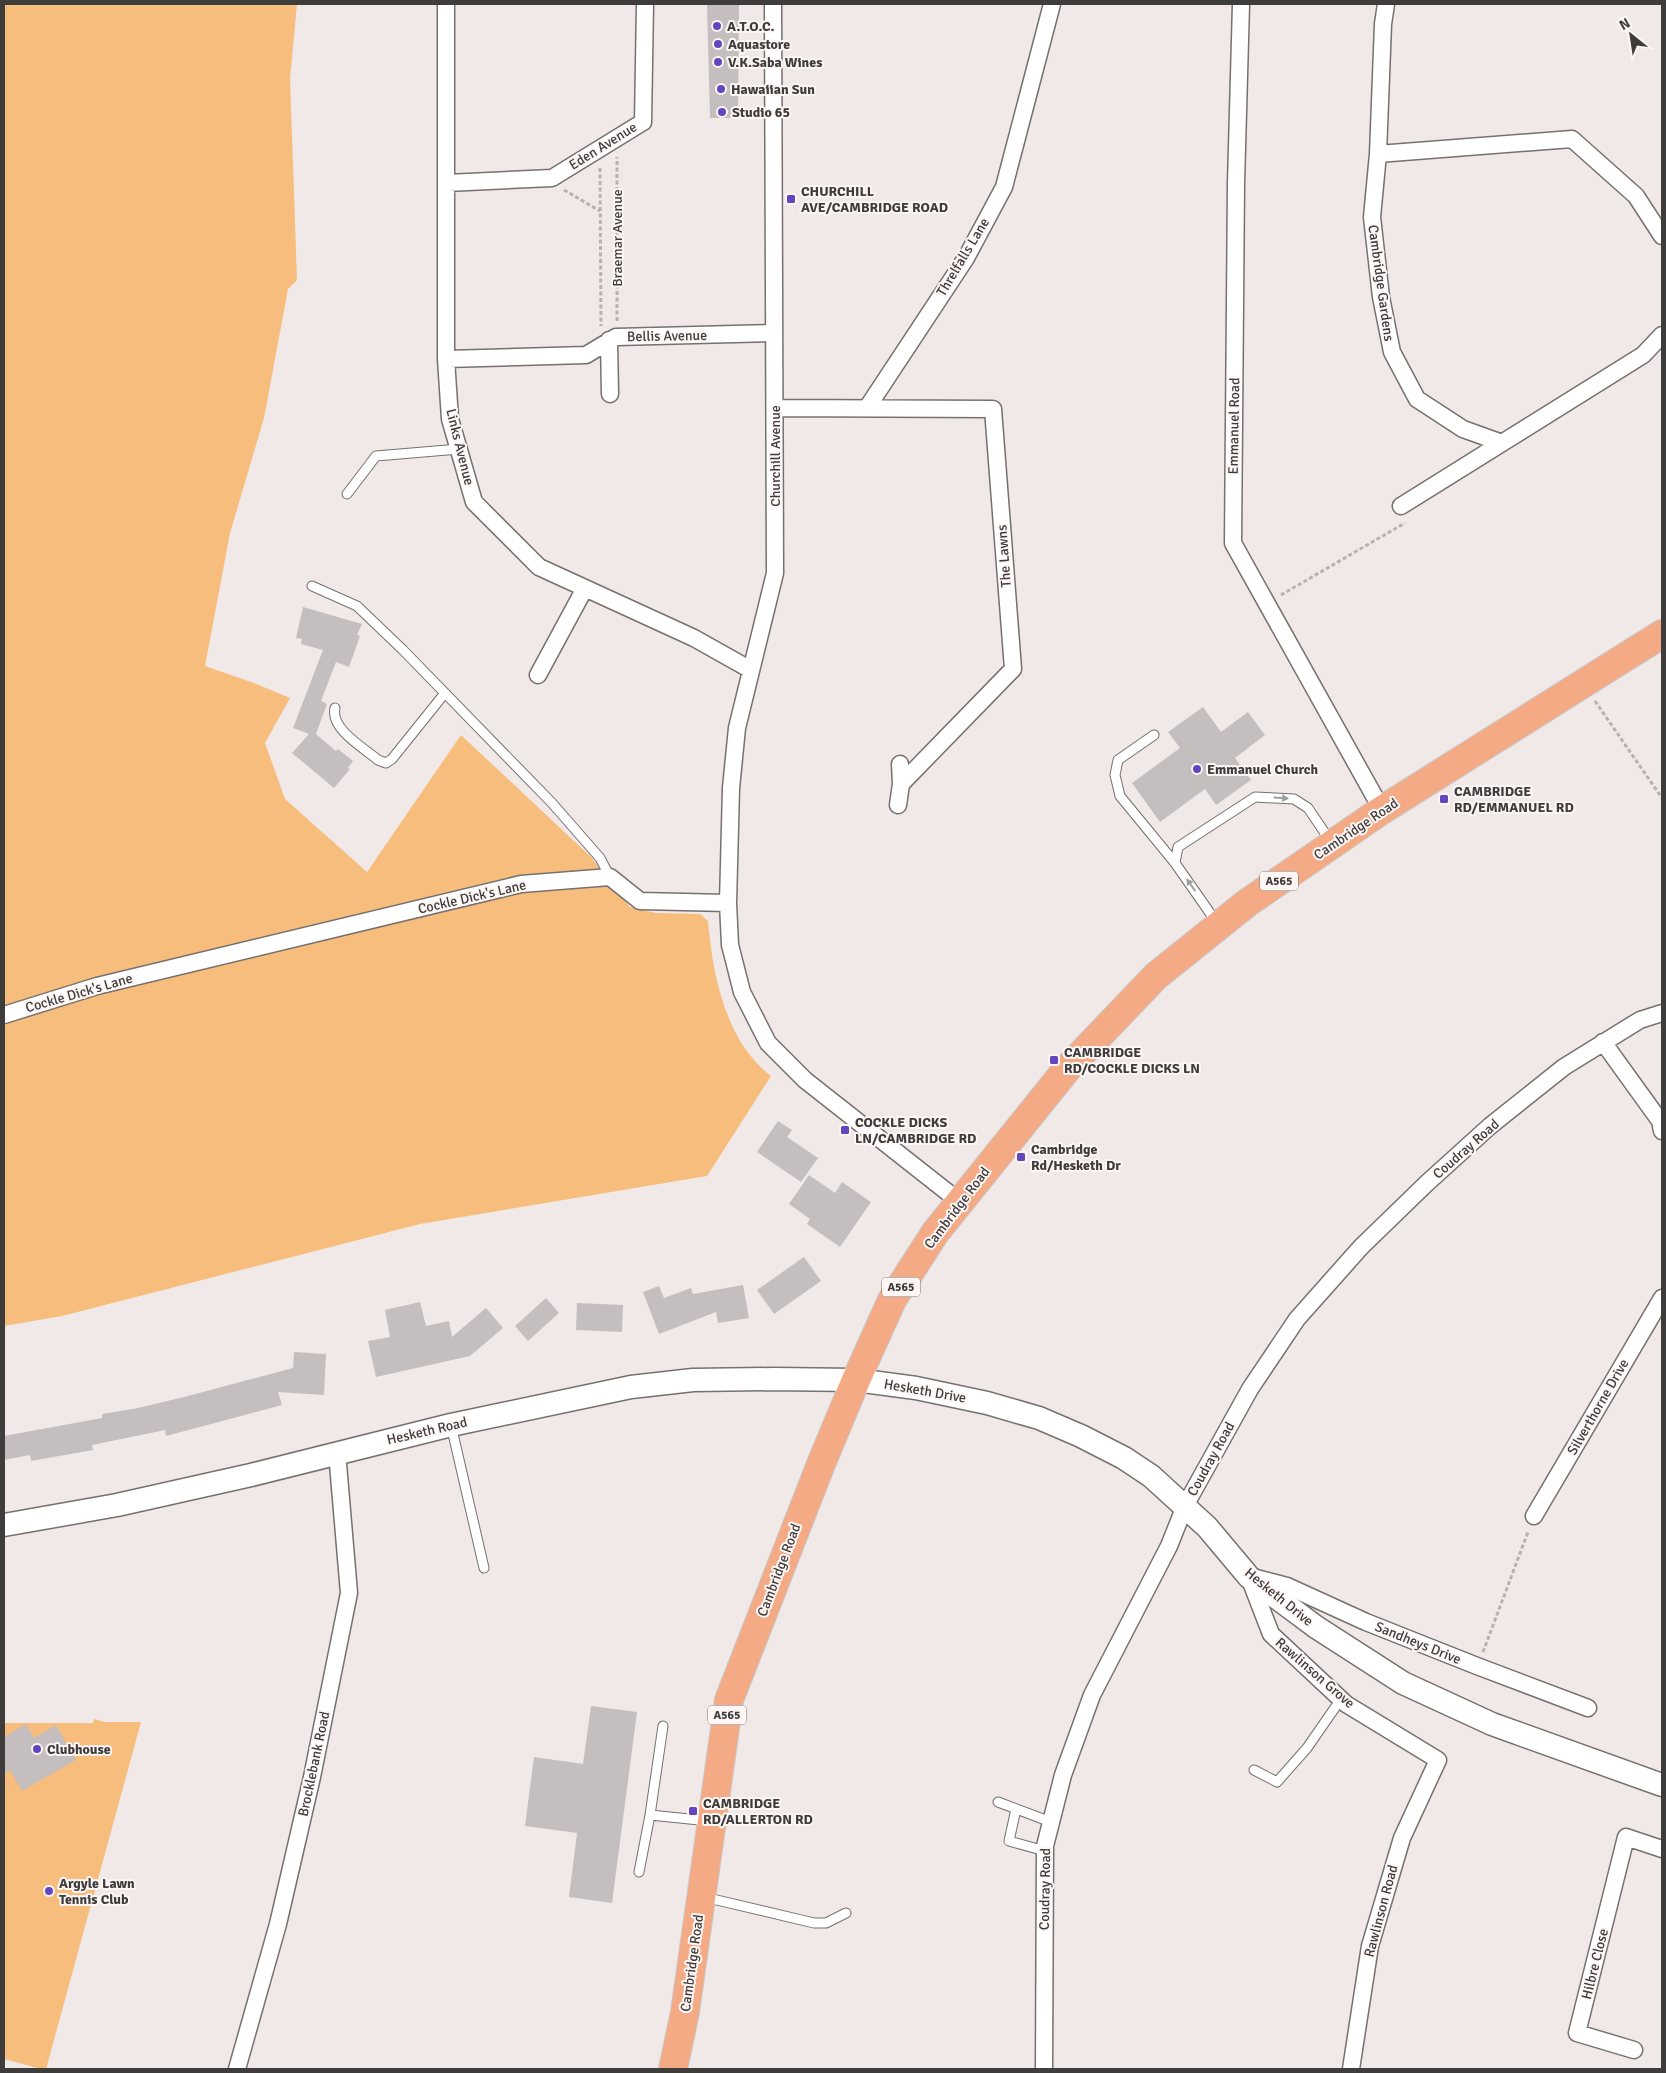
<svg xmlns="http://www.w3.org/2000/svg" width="1666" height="2073" font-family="Signika,sans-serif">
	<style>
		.green { fill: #f7bd7c }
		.building { fill: #c4bebf }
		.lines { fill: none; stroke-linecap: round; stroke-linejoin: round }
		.lane-casing { stroke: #76706f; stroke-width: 11 }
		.street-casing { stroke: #76706f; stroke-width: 19 }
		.secondary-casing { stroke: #76706f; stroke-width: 25 }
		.highway-casing { stroke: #c9c8c8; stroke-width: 30 }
		.path { stroke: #b7b2b1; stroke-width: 3; stroke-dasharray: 4 2.5; stroke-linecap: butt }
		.lane { stroke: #fff; stroke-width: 9 }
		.street { stroke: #fff; stroke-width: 16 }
		.secondary { stroke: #fff; stroke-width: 22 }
		.highway { stroke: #f4ab85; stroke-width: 28 }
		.oneway { fill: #9f9e9e }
		.poi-dot { fill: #6346bf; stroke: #fdf6f5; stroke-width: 2 }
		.labels { text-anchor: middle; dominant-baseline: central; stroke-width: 4; stroke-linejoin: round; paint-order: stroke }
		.shield { fill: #fdf6f5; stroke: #787474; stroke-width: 1 }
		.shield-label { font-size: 12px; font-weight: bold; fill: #3f3c3c }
		.poi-label { font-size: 14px; font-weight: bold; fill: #3f3c3c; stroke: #fdf6f5; text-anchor: start }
		.street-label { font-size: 14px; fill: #3f3c3c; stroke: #fdf6f5 }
	</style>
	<rect width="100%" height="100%" fill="#f0e9e8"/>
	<path class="green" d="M4 4H297L290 78 297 280 288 289 264 418 230 533 205 666 254 683 290 698 265 743 285 799 367 872 461 735 591 857 630 907 656 913 700 914 708 921C712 968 722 1023 754 1060 759 1066 765 1071 771 1076L707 1176 420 1224 62 1316 4 1326Z
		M94 1719 105 1722H141L46 2069H41L4 2059V1723H93Z"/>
	<path class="building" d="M707 4H739L738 118H710Z
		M303 607 362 624 357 635 360 636 349 667 336 662 321 701 327 704 316 734 336 751 338 749 353 761 348 768 350 769 334 788 292 753 309 734 293 728 323 650 301 644 302 639 296 638Z
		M1203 707 1221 732 1248 712 1265 735 1235 758 1251 780 1216 805 1205 789 1160 822 1132 783 1180 748 1168 732Z
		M778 1121 792 1130 787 1137 818 1158 801 1182 757 1152Z
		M809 1175 835 1193 842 1182 871 1202 840 1247 807 1224 810 1219 789 1204Z
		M804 1257 821 1281 774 1314 757 1290Z
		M743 1285 749 1318 718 1323 716 1312 659 1334 643 1292 659 1286 664 1298 691 1288 693 1294Z
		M546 1298 559 1313 528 1341 515 1326Z
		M420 1302 426 1326 449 1321 452 1337 486 1308 503 1328 470 1356 376 1377 368 1341 390 1337 385 1310Z
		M577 1303 623 1305 622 1332 576 1330Z
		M294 1352 326 1354 324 1395 278 1392 282 1405 166 1436 165 1430 92 1445 93 1450 31 1461 30 1455 4 1460V1436L102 1418V1414L138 1408 184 1397 293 1368Z
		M591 1706 637 1712 612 1903 569 1897 577 1833 525 1826 534 1757 583 1764Z
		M26 1724 34 1738 56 1725 76 1760 22 1791 10 1770 4 1774V1737Z"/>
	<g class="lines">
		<defs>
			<path id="lane" d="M347 494 376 456 459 449
				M312 586 357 606 403 650 552 803 600 858 610 877
				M335 708C330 729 364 748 378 760L386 763 392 759 445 693
				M1154 735 1118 760 1115 775 1120 796 1175 863
				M1217 923 1175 863 1178 847 1255 797 1294 799 1308 808 1331 842
				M451 1425 484 1568
				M1254 1770 1277 1782 1307 1748 1341 1699
				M998 1802 1051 1822
				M1016 1809 1009 1841 1045 1851
				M650 1815 709 1821
				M639 1872 650 1815 663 1726
				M704 1897 814 1923H826L846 1913"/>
			<path id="street" d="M446 4V359L450 419 474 502 539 567 694 638 751 670
				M773 4 775 573 737 728 731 788 728 903 730 945 742 992 768 1043 805 1080 960 1202
				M1241 4 1236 183 1233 543 1382 810
				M1386 4 1383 24 1378 154 1372 217 1381 297 1392 352 1417 399 1463 429 1502 443
				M1378 154 1572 139 1636 196 1662 236
				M447 183 552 178 643 122 645 4
				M609 340 610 394
				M446 359 586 355 616 337 773 333
				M775 408 993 409 1013 669 901 784
				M867 408 966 258 1004 187 1052 4
				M1401 506 1643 355 1662 335
				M538 675 585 588
				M898 805 901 784 900 764
				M4 1015 97 986 521 884 610 877 640 901 728 903
				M1603 1042 1660 1121 1662 1131
				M1534 1516 1662 1298
				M1249 1577 1271 1634 1346 1704 1438 1760 1402 1838 1370 1946 1351 2069
				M1256 1578 1287 1586 1366 1622 1477 1666 1588 1708
				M1634 2050 1577 2033 1626 1837 1662 1849
				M237 2069 278 1924 312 1777 349 1593 337 1452
				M1044 2069 1045 1846 1063 1775 1092 1695 1169 1546 1185 1506 1250 1389 1297 1319 1361 1247 1427 1183 1490 1126 1564 1067 1640 1020 1662 1013"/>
			<path id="secondary" d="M4 1525 117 1505 251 1475 451 1425 631 1387 693 1380 774 1379 856 1380 916 1388 987 1403 1039 1418 1081 1436 1124 1458 1151 1476 1207 1527 1249 1577 1316 1627 1403 1683 1492 1724 1662 1785"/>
			<path id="highway" d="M673 2069 685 2012 729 1700 821 1464 856 1380 892 1300 935 1233 1067 1069 1156 976 1247 903 1382 810 1662 634"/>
		</defs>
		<use href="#lane" class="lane-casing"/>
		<use href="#street" class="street-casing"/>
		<use href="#secondary" class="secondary-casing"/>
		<use href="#highway" class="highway-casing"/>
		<path class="path" d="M600 168 601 326
			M564 190 600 211
			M617 321V157
			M1281 595 1405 523
			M1595 701 1662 798
			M1483 1652 1528 1532"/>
		<use href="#lane" class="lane"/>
		<use href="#street" class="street"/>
		<use href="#secondary" class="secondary"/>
		<use href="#highway" class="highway"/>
	</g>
	<defs><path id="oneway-solid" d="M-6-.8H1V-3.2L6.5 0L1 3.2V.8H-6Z" transform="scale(1.25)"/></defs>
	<g class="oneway">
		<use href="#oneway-solid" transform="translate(1281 798) rotate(3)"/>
		<use href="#oneway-solid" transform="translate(1191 885) rotate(-125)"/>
	</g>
	<g class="poi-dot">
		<circle cx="717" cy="26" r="5"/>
		<circle cx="718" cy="44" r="5"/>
		<circle cx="718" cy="62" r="5"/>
		<circle cx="721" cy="89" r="5"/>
		<circle cx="722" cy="112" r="5"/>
		<rect x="786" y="194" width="10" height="10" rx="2.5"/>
		<circle cx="1197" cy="769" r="5"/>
		<rect x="1439" y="794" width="10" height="10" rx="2.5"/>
		<rect x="1049" y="1055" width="10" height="10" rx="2.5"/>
		<rect x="840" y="1125" width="10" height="10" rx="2.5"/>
		<rect x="1016" y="1152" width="10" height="10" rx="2.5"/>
		<circle cx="37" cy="1749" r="5"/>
		<rect x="688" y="1806" width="10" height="10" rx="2.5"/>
		<circle cx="49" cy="1891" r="5"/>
	</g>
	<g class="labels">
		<g class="shield">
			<rect x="1260" y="871.5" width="38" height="19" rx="4"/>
			<rect x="882" y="1277.5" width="38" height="19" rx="4"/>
			<rect x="708" y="1705.5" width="38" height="19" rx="4"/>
		</g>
		<g class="shield-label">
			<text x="1279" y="881">A565</text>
			<text x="901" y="1287">A565</text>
			<text x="727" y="1715">A565</text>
		</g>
		<g class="poi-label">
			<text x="727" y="26">A.T.O.C.</text>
			<text x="728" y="44">Aquastore</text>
			<text x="728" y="62">V.K.Saba Wines</text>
			<text x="731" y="89">Hawaiian Sun</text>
			<text x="732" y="112">Studio 65</text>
			<text x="801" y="191">CHURCHILL<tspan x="801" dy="16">AVE/CAMBRIDGE ROAD</tspan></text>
			<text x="1207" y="769">Emmanuel Church</text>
			<text x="1454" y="791">CAMBRIDGE<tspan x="1454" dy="16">RD/EMMANUEL RD</tspan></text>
			<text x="1064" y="1052">CAMBRIDGE<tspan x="1064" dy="16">RD/COCKLE DICKS LN</tspan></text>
			<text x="855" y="1122">COCKLE DICKS<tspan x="855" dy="16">LN/CAMBRIDGE RD</tspan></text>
			<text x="1031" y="1149">Cambridge<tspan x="1031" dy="16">Rd/Hesketh Dr</tspan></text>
			<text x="47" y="1749">Clubhouse</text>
			<text x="703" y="1803">CAMBRIDGE<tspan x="703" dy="16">RD/ALLERTON RD</tspan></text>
			<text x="59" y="1883">Argyle Lawn<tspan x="59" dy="16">Tennis Club</tspan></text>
		</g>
		<g class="street-label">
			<text transform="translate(603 146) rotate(-32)">Eden Avenue</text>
			<text transform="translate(617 238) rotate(-90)">Braemar Avenue</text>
			<text transform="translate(963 257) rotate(-59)">Threlfalls Lane</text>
			<text transform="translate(1381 283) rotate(82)">Cambridge Gardens</text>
			<text transform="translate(667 336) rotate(-1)">Bellis Avenue</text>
			<text transform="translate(1234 426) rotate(-89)">Emmanuel Road</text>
			<text transform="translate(460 447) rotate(76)">Links Avenue</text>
			<text transform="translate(775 456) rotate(-90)">Churchill Avenue</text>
			<text transform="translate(1004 556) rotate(-94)">The Lawns</text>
			<text transform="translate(1356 829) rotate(-34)">Cambridge Road</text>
			<text transform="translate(472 897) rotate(-13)">Cockle Dick's Lane</text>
			<text transform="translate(79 993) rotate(-16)">Cockle Dick's Lane</text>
			<text transform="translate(1466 1149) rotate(-41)">Coudray Road</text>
			<text transform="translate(957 1208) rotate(-53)">Cambridge Road</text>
			<text transform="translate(925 1391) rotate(10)">Hesketh Drive</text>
			<text transform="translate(1598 1407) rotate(-60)">Silverthorne Drive</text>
			<text transform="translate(427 1431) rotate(-13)">Hesketh Road</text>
			<text transform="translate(1211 1459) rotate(-61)">Coudray Road</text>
			<text transform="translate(779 1570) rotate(-69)">Cambridge Road</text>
			<text transform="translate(1279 1597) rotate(39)">Hesketh Drive</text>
			<text transform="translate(1418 1643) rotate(22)">Sandheys Drive</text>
			<text transform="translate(1315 1673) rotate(41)">Rawlinson Grove</text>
			<text transform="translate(314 1764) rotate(-78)">Brocklebank Road</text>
			<text transform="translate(1045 1889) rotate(-89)">Coudray Road</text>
			<text transform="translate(1381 1911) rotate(-75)">Rawlinson Road</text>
			<text transform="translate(692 1963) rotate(-82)">Cambridge Road</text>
			<text transform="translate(1595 1964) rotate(-76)">Hilbre Close</text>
		</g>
	</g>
	<rect width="1666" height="2073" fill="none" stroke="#3f3c3c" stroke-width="10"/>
	<g transform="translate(1631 35) rotate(330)" stroke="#fdf6f5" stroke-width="4" paint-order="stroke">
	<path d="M0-4L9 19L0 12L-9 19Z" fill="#3f3c3c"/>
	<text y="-8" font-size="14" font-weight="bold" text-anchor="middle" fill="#3f3c3c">N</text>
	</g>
</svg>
